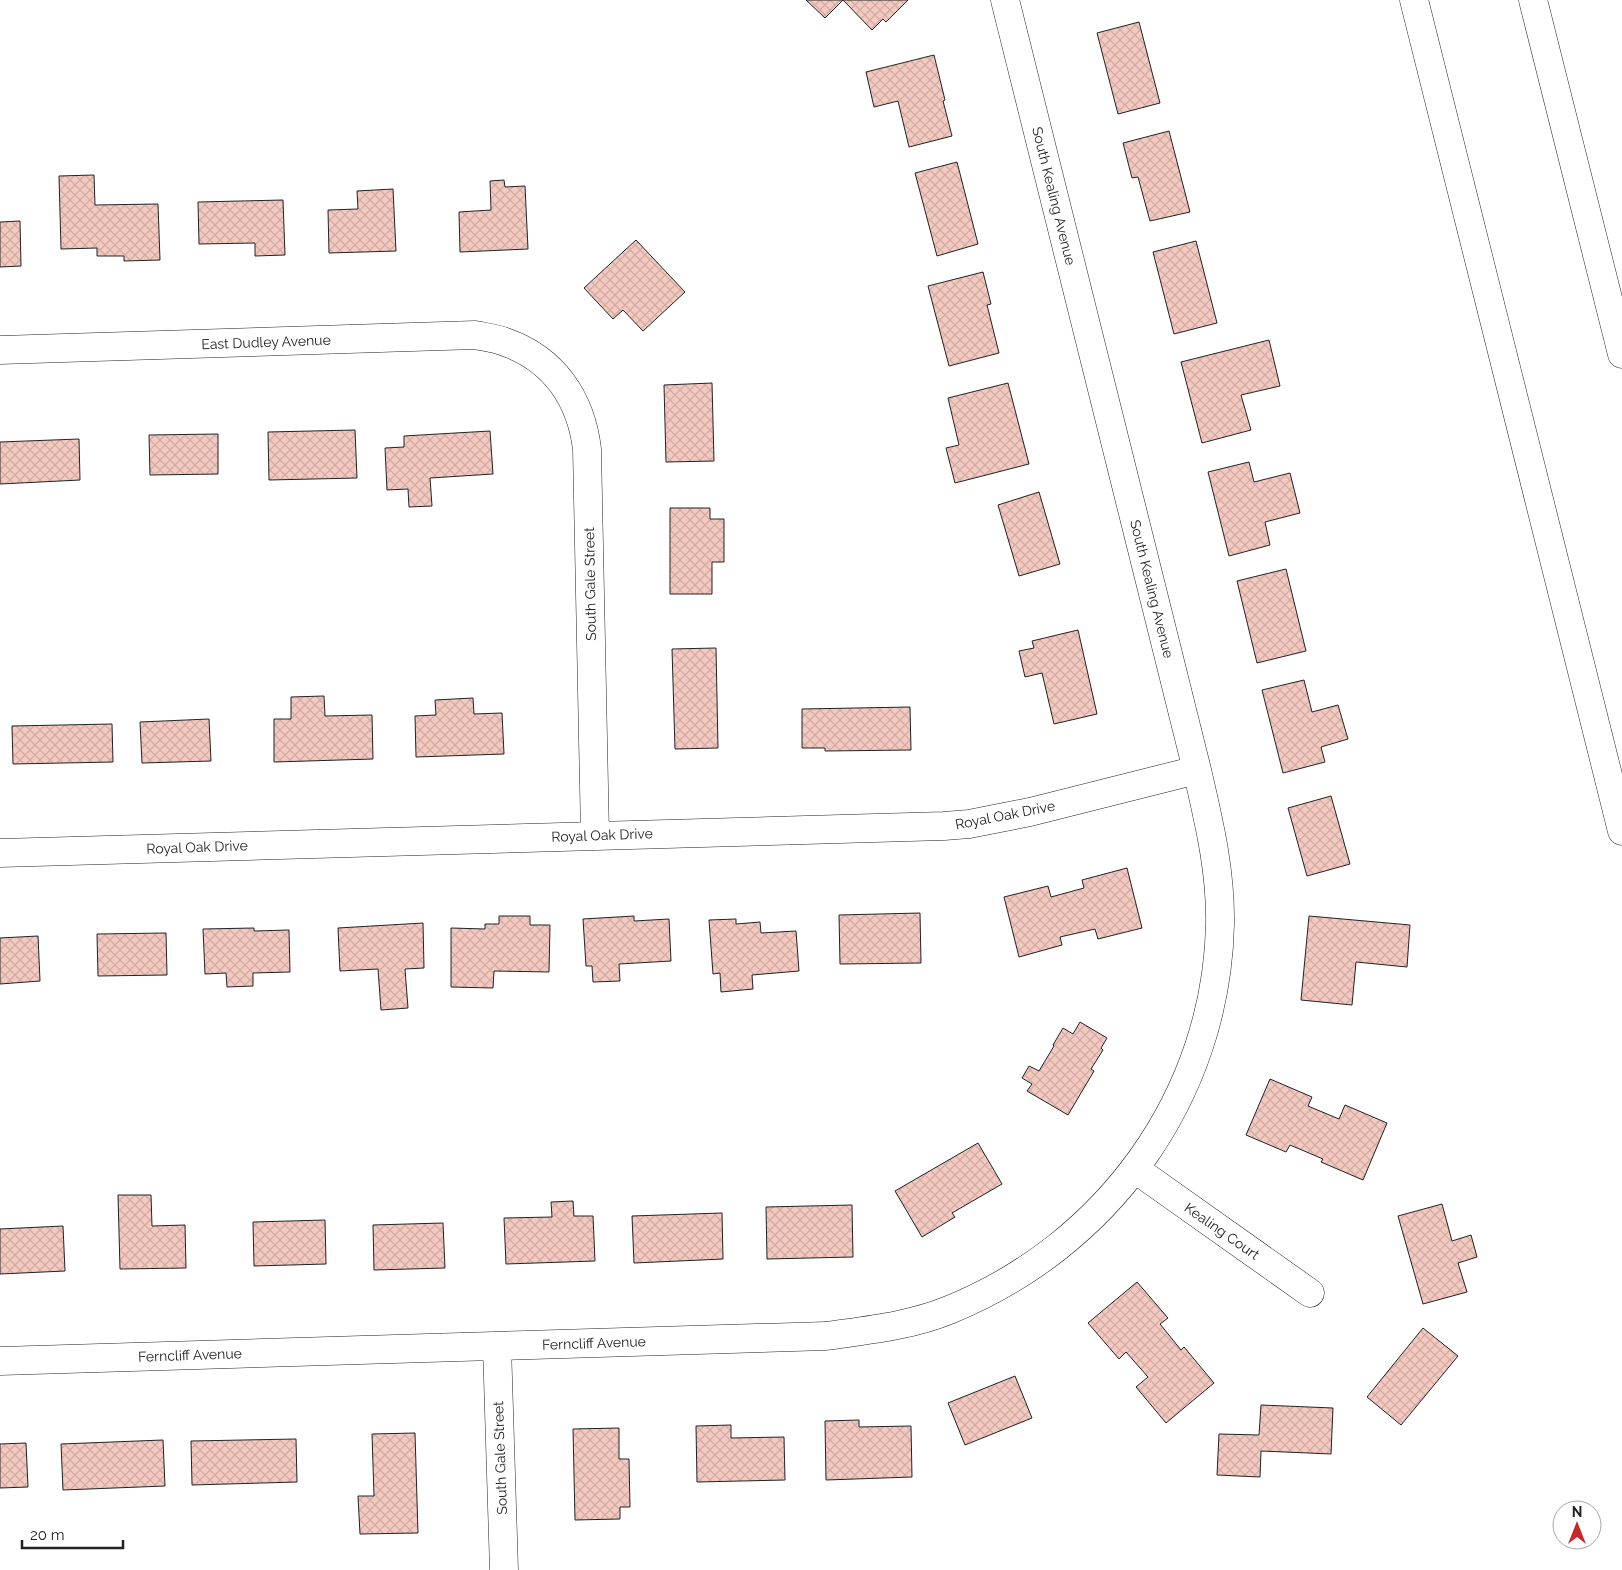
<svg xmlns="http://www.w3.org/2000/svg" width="1622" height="1570" font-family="Raleway,sans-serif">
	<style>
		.building { fill: url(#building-cross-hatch); stroke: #222 }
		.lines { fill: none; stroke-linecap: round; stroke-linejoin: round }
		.street-casing { stroke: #222; stroke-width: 29 }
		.highway-casing { stroke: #222; stroke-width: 29 }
		.street { stroke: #fff; stroke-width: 28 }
		.highway { stroke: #fff; stroke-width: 28 }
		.labels { text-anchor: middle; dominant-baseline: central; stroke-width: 4; stroke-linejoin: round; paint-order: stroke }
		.street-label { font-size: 14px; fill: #222; stroke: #fff }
	</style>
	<defs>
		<pattern id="building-cross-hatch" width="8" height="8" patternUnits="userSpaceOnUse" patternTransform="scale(1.25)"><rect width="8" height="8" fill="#f3c9c0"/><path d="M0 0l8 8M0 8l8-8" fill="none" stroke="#d0aca5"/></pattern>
	</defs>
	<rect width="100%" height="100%" fill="#fff"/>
	<path class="building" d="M806 0H908L886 22 883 19 872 30 843 0 825 18Z
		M1139 22 1160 103 1118 114 1097 33Z
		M934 55 945 100 943 101 952 136 909 147 898 101 874 107 866 72Z
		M1169 131 1190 212 1150 221 1138 177 1132 178 1123 143Z
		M957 162 978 244 937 256 915 173Z
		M94 175 95 205 158 204 160 260 124 261V256H97V248L61 249 59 176Z
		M504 180 505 187 525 186 528 249 460 252 459 212 491 210 490 181Z
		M393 189 396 251 329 253 328 210 358 209 357 191Z
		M283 200 285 255 255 256V243L199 244 198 202Z
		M20 221 21 266 0 267V222Z
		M636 240 685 292 643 331 623 310 613 319 584 288Z
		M1196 241 1217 323 1174 334 1153 252Z
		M983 272 991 304 987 305 999 353 949 366 928 286Z
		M1269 340 1280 386 1241 395 1251 430 1202 443 1181 362Z
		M712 383 714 461 666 462 664 385Z
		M1008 383 1029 464 955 483 946 448 959 445 948 398Z
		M355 430 357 478 269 480 268 432Z
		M490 431 493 474 430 478 432 506 409 507 408 489 387 490 385 448 404 447V436Z
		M218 434V474L150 475 149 435Z
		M79 439 80 480 0 484V442Z
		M1249 462 1254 482 1290 473 1300 513 1265 522 1270 545 1229 556 1208 472Z
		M1039 492 1060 564 1019 576 998 505Z
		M670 508H710V519H724V562H712V594H670Z
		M1286 569 1306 651 1257 663 1237 581Z
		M1078 630 1097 714 1054 724 1042 673 1025 677 1019 651 1034 648 1032 641Z
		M716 648 718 748 675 749 672 649Z
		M1304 680 1312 712 1338 705 1348 739 1321 747 1325 762 1283 773 1262 690Z
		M324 696 325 716 372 715 373 759 274 762V719H291V697Z
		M473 698 474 714 502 713 504 754 416 757 415 716 436 715 435 700Z
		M910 707 911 750 825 751V748H802V709Z
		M209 719 211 761 142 763 140 722Z
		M112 724 113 762 13 764 12 726Z
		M1331 796 1350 864 1307 876 1288 808Z
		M1127 868 1142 928 1098 939 1095 929 1060 937 1062 945 1019 957 1004 897 1048 886 1051 897 1084 888 1082 880Z
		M920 913 921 963 840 964 839 915Z
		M499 916H530V925H550L549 972 494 971 493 988 451 987V928L485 929V924H499Z
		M634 916V921L669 919 671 961 619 964 620 981 593 982 592 966H586L583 919Z
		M1309 916 1410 925 1407 967 1356 962 1352 1005 1301 1000Z
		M736 919V924L760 922 761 933 796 931 799 971 752 975 753 989 721 992 720 973 713 974 709 920Z
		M423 923 424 968 405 969 408 1008 381 1010 378 969 340 971 338 928Z
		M254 928V931L289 930 290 972 253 973V986L227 987 226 973 205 974 203 929Z
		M166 933 167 975 98 976 97 934Z
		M38 936 40 981 0 984V938Z
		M1080 1022 1107 1038 1101 1048 1103 1050 1091 1069 1094 1071 1068 1115 1027 1091 1032 1084 1022 1078 1029 1066 1039 1071 1054 1046 1053 1045 1063 1028 1073 1034Z
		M1270 1079 1312 1097 1308 1106 1339 1119 1345 1105 1387 1123 1363 1180 1321 1162 1323 1159 1290 1145 1286 1152 1246 1135Z
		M978 1143 1002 1184 952 1213 955 1217 922 1237 895 1191Z
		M118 1195H151L152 1226 185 1225 186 1268 120 1269Z
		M573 1201 574 1216H593L595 1261 506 1264 504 1218 552 1217 551 1202Z
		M1442 1204 1452 1241 1471 1235 1477 1257 1458 1263 1467 1292 1423 1304 1398 1216Z
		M852 1205 853 1257 767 1259 766 1207Z
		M722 1213 723 1259 634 1263 632 1216Z
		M325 1220 326 1264 254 1266 253 1222Z
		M443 1223 445 1268 374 1270 373 1225Z
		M63 1226 65 1271 0 1274V1229Z
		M1137 1282 1168 1318 1160 1324 1181 1350 1184 1347 1214 1383 1166 1423 1136 1387 1148 1377 1126 1352 1119 1359 1088 1323Z
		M1423 1328 1458 1356 1401 1425 1367 1397Z
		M1015 1376 1032 1418 965 1445 948 1403Z
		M1261 1405 1333 1408 1331 1454 1261 1451 1260 1477 1217 1475 1219 1434 1259 1435Z
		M859 1420V1427L911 1426 912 1477 826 1480 825 1421Z
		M731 1425V1438L784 1437 785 1480 697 1482 696 1426Z
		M619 1428V1459H629L630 1507H620V1519L575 1520 573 1429Z
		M415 1433 418 1533 360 1534 358 1496H374L372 1434Z
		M296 1439 297 1482 192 1485 191 1441Z
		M163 1440 165 1486 63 1490 61 1444Z
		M26 1443 28 1487 0 1488V1444Z"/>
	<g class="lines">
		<defs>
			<path id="street" d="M0 350 475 335C485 337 496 338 505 342 554 359 581 399 587 449L595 835
				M0 853 944 826 969 824 1030 812 1197 770
				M1135 1169 1310 1293
				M497 1346 504 1570
				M0 1361 826 1336C868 1330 910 1326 949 1310 1107 1246 1216 1097 1220 925 1221 871 1209 822 1197 770L1005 0"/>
			<path id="highway" d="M1414 0 1622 831
				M1533 0 1622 354"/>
		</defs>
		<use href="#street" class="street-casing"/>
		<use href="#highway" class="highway-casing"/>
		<use href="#street" class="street"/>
		<use href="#highway" class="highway"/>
	</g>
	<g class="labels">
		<g class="street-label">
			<text transform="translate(1054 196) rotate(76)">South Kealing Avenue</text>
			<text transform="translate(266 342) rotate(-2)">East Dudley Avenue</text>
			<text transform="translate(590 584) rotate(-91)">South Gale Street</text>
			<text transform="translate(1152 589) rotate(76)">South Kealing Avenue</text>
			<text transform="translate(1005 815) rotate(-11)">Royal Oak Drive</text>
			<text transform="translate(602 835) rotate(-2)">Royal Oak Drive</text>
			<text transform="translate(197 847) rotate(-2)">Royal Oak Drive</text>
			<text transform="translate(1222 1231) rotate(35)">Kealing Court</text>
			<text transform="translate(594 1343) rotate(-2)">Ferncliff Avenue</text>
			<text transform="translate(190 1355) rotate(-2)">Ferncliff Avenue</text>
			<text transform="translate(500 1458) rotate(-92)">South Gale Street</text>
		</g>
	</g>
	<g transform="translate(1577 1525)"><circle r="24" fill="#ffffff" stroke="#a7a7a7"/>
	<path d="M0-4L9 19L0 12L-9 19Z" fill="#c62828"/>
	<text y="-8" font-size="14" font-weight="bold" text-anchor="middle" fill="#222222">N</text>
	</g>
	<path d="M22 1540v8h101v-8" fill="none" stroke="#222222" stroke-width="2.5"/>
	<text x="30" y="1540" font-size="15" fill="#222222" stroke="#ffffff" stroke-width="4" paint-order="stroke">20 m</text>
</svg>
